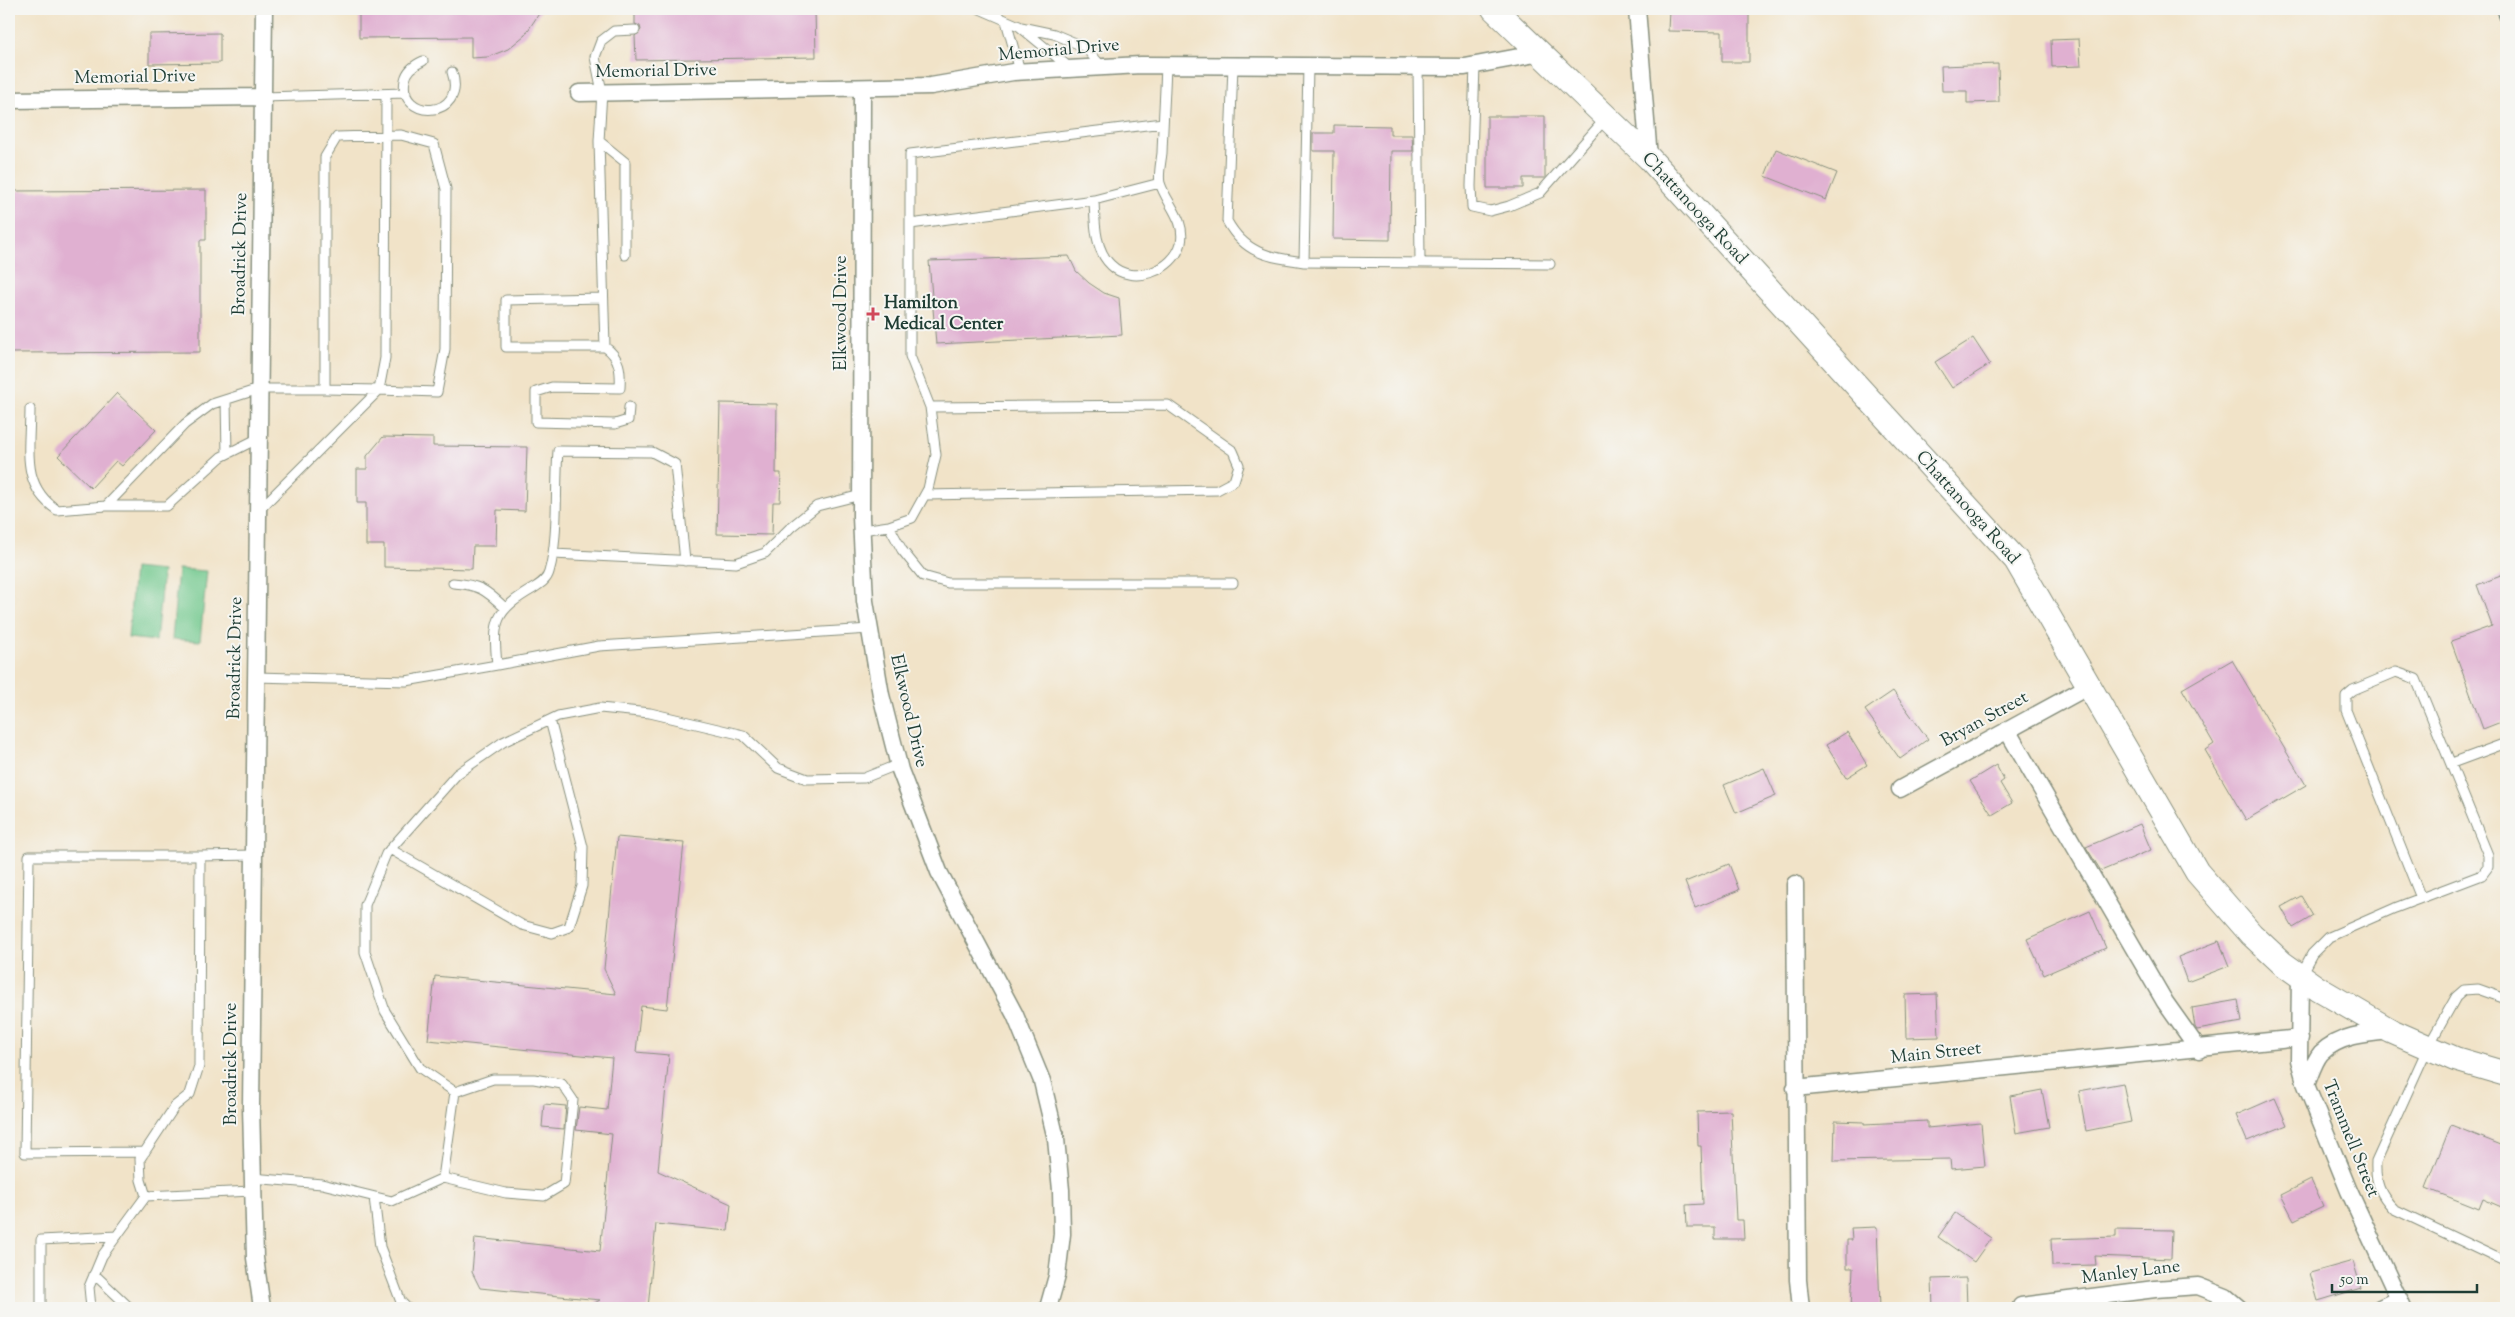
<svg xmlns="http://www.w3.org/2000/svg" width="2515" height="1317" font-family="'Sorts Mill Goudy',serif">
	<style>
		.green { fill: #71c88d; stroke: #488260 }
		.building { fill: #e0b0d1 }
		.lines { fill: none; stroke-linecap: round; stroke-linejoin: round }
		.lane-casing { stroke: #88907e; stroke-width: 11 }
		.street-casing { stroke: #88907e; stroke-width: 19 }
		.secondary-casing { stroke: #88907e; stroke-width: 26 }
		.lane { stroke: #fff; stroke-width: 9 }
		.street { stroke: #fff; stroke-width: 16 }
		.secondary { stroke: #fff; stroke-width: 24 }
		.rail-casing { stroke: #1f3d34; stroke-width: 5.5 }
		.rail { stroke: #f6f6f2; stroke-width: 4; stroke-dasharray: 11; stroke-linecap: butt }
		.poi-dot { fill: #d1495b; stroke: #f6f6f2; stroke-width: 2 }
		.labels { text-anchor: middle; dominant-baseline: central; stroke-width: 4; stroke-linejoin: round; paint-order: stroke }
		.street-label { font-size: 18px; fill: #1f3d34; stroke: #f6f6f2 }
		.poi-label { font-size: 18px; font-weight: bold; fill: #1f3d34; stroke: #f6f6f2; text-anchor: start }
	</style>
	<rect width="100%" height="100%" fill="#f6f6f2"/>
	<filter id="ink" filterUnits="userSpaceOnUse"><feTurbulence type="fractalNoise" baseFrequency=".02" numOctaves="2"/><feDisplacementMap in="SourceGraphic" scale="10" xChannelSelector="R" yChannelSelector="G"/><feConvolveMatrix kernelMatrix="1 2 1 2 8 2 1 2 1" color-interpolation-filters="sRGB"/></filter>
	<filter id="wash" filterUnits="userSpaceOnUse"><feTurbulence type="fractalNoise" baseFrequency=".0096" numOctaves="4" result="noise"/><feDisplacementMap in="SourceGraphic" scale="20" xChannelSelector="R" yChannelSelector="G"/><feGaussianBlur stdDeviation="1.12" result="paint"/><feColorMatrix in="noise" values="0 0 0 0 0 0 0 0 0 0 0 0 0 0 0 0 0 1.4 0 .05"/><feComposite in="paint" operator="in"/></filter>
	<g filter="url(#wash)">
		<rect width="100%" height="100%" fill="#f1e3c8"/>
		<path class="green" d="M134 568 163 571 156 641 128 638Z
			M178 569 207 571 200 641 172 639Z"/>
		<g id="blocks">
			<path class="building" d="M359 9H542L525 35 508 49 488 57 471 58V37L359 38Z
				M635 9H815L816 57 636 60 635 36 641 30 640 26 635 24Z
				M1669 9H1749V62H1722V32L1668 31Z
				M220 33V63L149 64V34Z
				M2079 39 2081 66 2052 67 2051 40Z
				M1998 64 1999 102 1967 103V91H1942L1941 66Z
				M1487 116H1545V178H1523V188H1487Z
				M1334 125 1390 126V135H1412L1413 151H1391L1390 240 1333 239 1334 151H1313V133H1334Z
				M1776 149 1837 173 1826 200 1765 176Z
				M206 190V240H200V352L9 353V191Z
				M1069 256 1076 271 1089 283 1104 293 1119 298 1122 335 936 344 929 261Z
				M1973 338 1990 364 1952 388 1935 362Z
				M117 393 156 430 122 466 116 461 91 488 58 456Z
				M720 403 777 404 776 473H781L780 502H773L772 535 717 534Z
				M383 437 433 438V446L527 447 525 511 497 510 496 546H473L472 569 384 567V545H366V503H357V469H367V456Z
				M2506 574V720L2483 729 2451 641 2492 626 2477 585Z
				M2232 660 2306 785 2246 820 2205 750 2214 744 2182 689Z
				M1893 691 1928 739 1900 759 1865 710Z
				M1847 732 1867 765 1846 778 1826 745Z
				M1996 765 2004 780 2000 783 2012 803 1992 815 1970 781Z
				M1764 768 1776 796 1736 813 1724 785Z
				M2140 824 2151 850 2101 871 2086 847Z
				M617 837 684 843 667 1009 641 1006 636 1052 669 1055 658 1171 731 1204 728 1231 656 1224 648 1308H585L600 1300 480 1288 472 1272 475 1238 600 1251 612 1134 576 1130 579 1107 607 1110 612 1058 428 1040 435 976 616 994 604 969Z
				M1729 864 1739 890 1695 908 1685 882Z
				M2301 896 2313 916 2293 928 2281 907Z
				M2090 911 2106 948 2044 975 2027 939Z
				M2219 941 2229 966 2187 982 2178 957Z
				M1937 994 1939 1037 1906 1038 1905 995Z
				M2238 1000 2242 1022 2197 1030 2195 1027 2192 1008Z
				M2123 1083 2131 1122 2086 1131 2079 1091Z
				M2042 1090 2049 1127 2016 1133 2010 1096Z
				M2275 1098 2287 1125 2247 1141 2236 1115Z
				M544 1104 566 1106 564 1129 542 1127Z
				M1731 1111 1736 1220H1743L1744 1239H1715V1227H1687L1686 1205 1703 1204 1701 1146H1698L1697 1112Z
				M1835 1121 1864 1122V1124L1927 1121V1128L1981 1123 1985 1166 1951 1169 1950 1159 1834 1161Z
				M2451 1125 2506 1147V1209L2483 1199 2479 1209 2426 1188Z
				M2311 1180 2323 1206 2294 1220 2281 1195Z
				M1955 1213 1991 1238 1974 1262 1938 1237Z
				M1877 1227 1880 1308H1851L1853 1268H1847V1240H1852L1851 1228Z
				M2116 1229 2172 1230 2171 1259 2095 1256 2096 1265 2052 1266 2051 1239 2116 1237Z
				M2353 1261 2361 1288 2318 1301 2310 1273Z
				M1966 1278 1967 1308H1933L1932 1279Z"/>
		</g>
	</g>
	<g filter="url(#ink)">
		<use href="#blocks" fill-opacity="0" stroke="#88907e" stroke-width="1"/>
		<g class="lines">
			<defs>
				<path id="lane" d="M980 9 1019 26 1070 68
					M1006 21 1020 71
					M1021 27 1054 34 1085 47 1102 67
					M423 61C414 65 407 70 405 80 397 121 468 120 452 72
					M1475 65 1471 186 1472 207 1490 211 1509 206 1540 193 1606 118
					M1233 66 1227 221C1245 254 1269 257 1304 262L1550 264
					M1418 67 1420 262
					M263 97 406 93
					M599 141 625 162V255
					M1160 183 1094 200C1095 221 1094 249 1111 265 1132 286 1174 271 1181 243 1186 220 1166 203 1160 183 1158 175 1161 162 1162 153 1163 124 1165 94 1166 65
					M910 224 1094 200
					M1304 262 1308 66
					M603 298 506 300V347H605C620 357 621 371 620 388L552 387 536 392V422L615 424 628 420 629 407
					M605 347 599 141 602 92 595 57 601 41 614 31 635 30
					M226 400 227 454
					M30 409C30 448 20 485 57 510L106 506
					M259 438 221 457 167 506H106L185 424 212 404 259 389H325
					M925 495 1217 490 1234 481 1239 465 1233 451 1168 405 930 407
					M258 511 379 390 437 392 445 349 446 189 434 144 401 135 337 137 325 157V389L379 390 385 358 386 94
					M889 526 902 550 923 576 948 583H1233
					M862 530 889 526 912 518 928 489 936 455 930 407 910 356V154L1163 123
					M553 554 736 563 765 553 791 527 817 506 861 495
					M453 583C479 585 485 589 504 607
					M497 665 599 646 870 629
					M256 677 406 681 497 665C493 621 494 611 534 588 540 584 547 580 549 572 559 539 555 487 558 451L652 452 675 464 685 561
					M2452 763 2506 743
					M390 849 522 925 552 933 569 927 582 886 583 847 550 720
					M2300 976 2312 954 2329 937 2395 908 2482 875 2488 867V855L2416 679 2396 672 2353 690 2346 696V710L2421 898
					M2506 999 2478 989 2464 990 2456 997 2428 1047 2376 1162C2375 1182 2380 1195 2394 1209L2506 1262
					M145 1152 25 1153 29 856H200
					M252 1178 322 1184 392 1201 443 1178 455 1092 420 1068 385 1011 365 952V905L386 854 457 774 503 742 558 716 600 708 650 713 743 735 778 768 807 779 864 778 899 764
					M443 1178 506 1193 544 1196 564 1184 573 1100 562 1084 534 1079H493L455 1092
					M252 1191 146 1196 141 1180 140 1159 175 1106 190 1094 199 1066 200 856 254 855
					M374 1197 380 1247 401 1302 407 1308
					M94 1274 130 1308
					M41 1308V1240L117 1236
					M91 1308 89 1287 102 1256 146 1196"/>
				<path id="street" d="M1637 9 1649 158
					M862 89 861 517 865 601 881 695 900 770 939 872 1015 1015 1042 1081 1056 1139 1061 1190 1062 1234 1057 1276 1048 1308
					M579 93 931 86 1013 72 1141 65 1465 67 1541 53
					M9 100 263 97
					M2007 730 2165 1002 2199 1050
					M1900 789 2089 686
					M1795 884 1798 1280 1801 1308
					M2300 976 2299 1060 2306 1085 2349 1191 2403 1308
					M2306 1085C2310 1075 2314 1061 2321 1053 2339 1035 2368 1033 2391 1031
					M1795 1088 2300 1038
					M2021 1306 2155 1289 2198 1286 2226 1297 2239 1308
					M262 1308 255 1258 251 1107 264 9
					M2380 1308 2399 1299"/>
				<path id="secondary" d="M1494 9 1649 158 2016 560 2197 872 2251 934 2282 963 2317 988 2391 1031 2455 1059 2506 1074"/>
			</defs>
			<use href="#lane" class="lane-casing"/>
			<use href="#street" class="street-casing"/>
			<use href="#secondary" class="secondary-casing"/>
			<use href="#lane" class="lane"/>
			<use href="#street" class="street"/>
			<use href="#secondary" class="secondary"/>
			<defs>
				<path id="rail" d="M2499 9 2506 33"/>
			</defs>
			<use href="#rail" class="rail-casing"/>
			<use href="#rail" class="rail"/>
		</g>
	</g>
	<path class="poi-dot" d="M870.5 306.5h5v5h5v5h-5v5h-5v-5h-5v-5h5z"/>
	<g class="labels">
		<g class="street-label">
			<text transform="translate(1059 51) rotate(-5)">Memorial Drive</text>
			<text transform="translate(656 72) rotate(-1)">Memorial Drive</text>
			<text transform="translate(135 78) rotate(-1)">Memorial Drive</text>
			<text transform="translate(1694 209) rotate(47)">Chattanooga Road</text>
			<text transform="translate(241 254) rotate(-89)">Broadrick Drive</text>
			<text transform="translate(842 313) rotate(-90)">Elkwood Drive</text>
			<text transform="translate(1967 508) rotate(48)">Chattanooga Road</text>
			<text transform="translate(236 658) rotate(-89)">Broadrick Drive</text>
			<text transform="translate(908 711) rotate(77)">Elkwood Drive</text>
			<text transform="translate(1985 720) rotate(-29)">Bryan Street</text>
			<text transform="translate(1936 1054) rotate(-6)">Main Street</text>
			<text transform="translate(232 1064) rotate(-90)">Broadrick Drive</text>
			<text transform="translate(2350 1139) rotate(68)">Trammell Street</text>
			<text transform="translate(2131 1273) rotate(-7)">Manley Lane</text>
		</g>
		<g class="poi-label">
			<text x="884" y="304">Hamilton<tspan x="884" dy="21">Medical Center</tspan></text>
		</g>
	</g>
	<rect width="2515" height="1317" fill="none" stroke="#f6f6f2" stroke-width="30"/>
	<path d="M2332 1284v8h145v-8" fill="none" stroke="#1f3d34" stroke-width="2.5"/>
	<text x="2340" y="1284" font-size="15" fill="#1f3d34" stroke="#f6f6f2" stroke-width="4" paint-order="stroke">50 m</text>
</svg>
